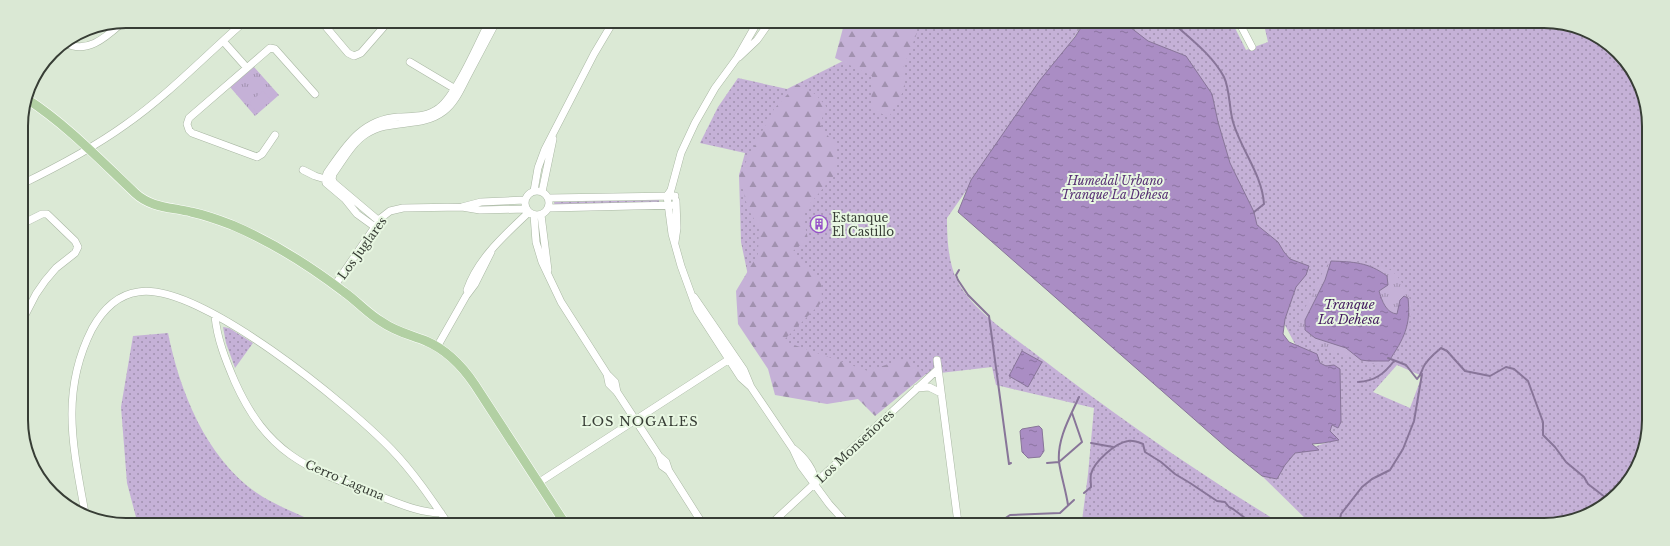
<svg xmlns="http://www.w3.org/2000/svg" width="1670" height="546" font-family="'Libre Baskerville',serif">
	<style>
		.grass { fill: url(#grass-dots); fill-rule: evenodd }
		.forest { fill: url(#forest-firs) }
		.park { fill: url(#park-tufts) }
		.garden { fill: #c5b1d7 }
		.water { fill: url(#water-ripples); stroke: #887599 }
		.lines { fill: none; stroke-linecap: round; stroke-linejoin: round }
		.stream { stroke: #887599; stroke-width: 2 }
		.minor-casing { stroke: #a9b7a3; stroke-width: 8 }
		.major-casing { stroke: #fff; stroke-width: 10 }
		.minor { stroke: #fff; stroke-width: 7 }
		.major { stroke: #b2d0a3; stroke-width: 9 }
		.labels { text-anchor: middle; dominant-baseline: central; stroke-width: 4; stroke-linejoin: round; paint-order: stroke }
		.park-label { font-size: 12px; font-style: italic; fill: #573074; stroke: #e8f7e2 }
		.poi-label { font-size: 12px; fill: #373d35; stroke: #e8f7e2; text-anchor: start }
		.street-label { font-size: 12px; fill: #373d35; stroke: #e8f7e2 }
		.water-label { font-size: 13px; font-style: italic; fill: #461e61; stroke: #e8f7e2 }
		.neighbourhood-label { font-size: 13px; letter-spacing: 1px; fill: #373d35; stroke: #e8f7e2 }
		.rim { fill: none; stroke: #373d35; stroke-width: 2 }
	</style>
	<defs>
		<pattern id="grass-dots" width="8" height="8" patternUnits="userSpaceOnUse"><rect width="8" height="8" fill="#c5b1d7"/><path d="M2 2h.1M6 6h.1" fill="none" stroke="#a191af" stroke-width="1.8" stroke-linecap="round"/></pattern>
		<pattern id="forest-firs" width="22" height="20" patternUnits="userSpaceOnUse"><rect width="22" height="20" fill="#c5b1d7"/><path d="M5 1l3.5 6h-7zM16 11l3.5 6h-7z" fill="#a191af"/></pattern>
		<pattern id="park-tufts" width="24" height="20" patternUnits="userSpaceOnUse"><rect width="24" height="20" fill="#c5b1d7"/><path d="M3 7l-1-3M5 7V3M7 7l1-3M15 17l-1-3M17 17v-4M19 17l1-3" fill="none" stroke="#a191af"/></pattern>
		<pattern id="water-ripples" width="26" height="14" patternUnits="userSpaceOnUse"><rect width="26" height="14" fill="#aa8dc4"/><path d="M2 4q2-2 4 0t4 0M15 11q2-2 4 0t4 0" fill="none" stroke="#8b74a0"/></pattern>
	</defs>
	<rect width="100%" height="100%" fill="#dbe9d5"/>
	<path class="grass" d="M856 23H1084L947 218C947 236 948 263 957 280 971 309 1008 333 1033 352 1113 414 1196 472 1282 524H1074L1082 521 1088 474 1094 408 996 385 992 367 940 373 817 383 756 314 741 242 739 175 745 153 700 143 718 107 738 78 787 89 849 58Z
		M1126 24H1233L1246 50 1268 42 1265 29 1276 24 1571 25 1623 57 1647 106 1645 447 1631 478 1608 503 1551 525 1311 524 1262 476 1285 465 1295 453 1338 439 1330 431 1296 346ZM1397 365 1422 376 1410 408 1373 392Z
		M659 200V202L555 205 554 203 555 202Z
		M223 327 229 328 253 343 235 368 226 343Z
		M168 333C180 393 208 463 263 497 280 507 298 514 315 522L137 521 127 483 121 407 133 336Z"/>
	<path class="forest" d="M847 23H901L917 33 903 68 905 88 889 117 871 109 872 76 835 58 843 28Z
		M797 84 815 94 826 106 820 125 837 148 836 173 802 213 808 239 793 251 821 280 822 302 783 341 868 371 906 358 926 374 875 416 858 399 827 404 775 395 768 369 738 324 736 291 758 254 759 227 748 209 739 175 774 109Z"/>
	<path class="park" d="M254 67 279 95 255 116 230 87Z
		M1334 260C1348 262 1365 261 1378 269 1393 260 1411 295 1412 308 1412 322 1396 356 1386 365 1371 367 1302 343 1299 327 1297 317 1312 298 1316 288 1320 279 1324 264 1334 260Z"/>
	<path class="garden" d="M263 91 271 100 257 112 249 103Z"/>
	<path class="water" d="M1084 23 1126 24 1148 41 1186 56 1212 94 1218 122 1230 163 1254 212 1257 225 1278 242 1284 252 1290 259 1309 266 1306 275 1296 287 1285 319 1283 334 1289 342 1317 354 1320 363 1326 366 1334 365 1340 369 1341 422 1338 428 1332 425 1330 431 1339 440 1323 443 1312 444 1319 450 1295 453 1285 465 1277 479 1262 476 1227 448 958 212 971 180 1040 80 1075 37Z
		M1331 261C1354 262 1368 262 1387 276L1388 285 1379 291C1382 301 1386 313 1397 314L1400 300 1404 296 1408 298C1411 326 1404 338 1389 361H1369L1361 360 1346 348 1315 338 1305 330V320L1325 280Z
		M1022 351 1042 362 1028 387 1009 376Z
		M1039 426 1042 429 1044 451 1040 457 1028 458 1022 452 1020 431 1022 429Z"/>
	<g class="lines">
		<path class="stream" d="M1174 24C1191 39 1213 56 1224 77 1230 90 1229 108 1233 122 1241 150 1262 174 1264 204L1254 212
			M959 270 956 275 958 280 968 295 989 316 1009 464 1011 463
			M1388 358 1406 365 1417 379C1421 375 1421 373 1423 368 1426 360 1435 353 1441 348L1447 351 1465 371 1490 376 1506 367 1514 369 1528 381 1543 422V435L1555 447 1566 462 1584 477 1588 484 1610 501
			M1358 382C1375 381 1384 374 1394 361
			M1091 443 1113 447
			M1047 463 1059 462 1082 442 1072 413
			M1084 493 1091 487C1091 483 1090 478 1091 474 1094 462 1115 443 1128 441 1133 440 1138 442 1143 444L1145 452 1161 462 1175 474 1190 483 1217 501 1225 502 1229 507 1233 509 1253 524
			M1068 505C1066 491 1061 476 1059 462 1057 439 1070 417 1079 397
			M998 523 1010 515 1060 513 1074 500
			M1339 524 1341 514 1362 487 1372 479 1390 470 1403 449 1414 421 1422 374"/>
		<defs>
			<path id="minor" d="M321 21 348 53 354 56 361 53 388 22
				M1240 24 1252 47
				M223 41 247 68
				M65 43C88 55 107 36 123 22
				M739 57 757 40 769 23
				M410 62 457 90
				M275 135 262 154 257 157 192 133 189 130 187 124 189 118 270 48 275 49 315 94
				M303 170 315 176 325 179
				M22 184C57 167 93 148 125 125 168 95 205 56 245 21
				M525 203a12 12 0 1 1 24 0a12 12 0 1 1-24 0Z
				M534 191 538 168 545 149 594 54 613 22
				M542 192 553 139
				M549 198 675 196
				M462 207 481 202 525 200
				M549 208 676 205
				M534 215 536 242 542 262 561 302 607 374 615 382 617 392
				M541 215 548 270
				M379 221 334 183 332 179 333 174C343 160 352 143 366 134 390 118 421 129 444 111 456 102 462 86 469 73 478 56 487 39 496 22
				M22 224 42 214H47L75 241 78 247 75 253 56 268 45 281 36 294 22 321
				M375 227 357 214 345 199 326 183 325 179 327 173C346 146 361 120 398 117 412 116 426 118 439 108 455 97 479 42 489 22
				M675 242 677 228 676 201
				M335 285 381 218 390 211 403 208 462 207 480 210 526 209
				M467 290C478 258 506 234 529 212
				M694 297 744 370 751 387 793 449 801 466 829 504 846 523
				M215 316C217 339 226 361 235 382 267 453 305 468 374 494 396 502 418 513 441 513
				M437 347 466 296 475 284 491 252
				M937 360 958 523
				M607 374 609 384 617 392 659 456 666 462 669 471
				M751 387 741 378 697 310 681 266 672 234 667 196 671 190 681 153 695 123 715 88 737 58 757 23
				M917 388 929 387 941 393
				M794 449C804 457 815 470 815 483
				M659 456 662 466 669 471 702 523
				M538 483 731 358
				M85 513C73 447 60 392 92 329 102 311 116 295 138 292 198 281 350 406 392 450 413 472 430 497 447 522
				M772 523 937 370"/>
			<path id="major" d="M27 99C67 125 100 160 135 193 151 208 171 207 191 212 205 215 219 220 232 225 272 242 310 266 344 292 357 301 368 314 382 322 396 332 411 335 426 341 447 350 463 367 475 385L564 522"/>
		</defs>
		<use href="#minor" class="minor-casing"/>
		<use href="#major" class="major-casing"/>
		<use href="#minor" class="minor"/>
		<use href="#major" class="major"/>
	</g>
	<defs>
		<symbol id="building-ring" viewBox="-11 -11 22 22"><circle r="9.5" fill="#e8f7e2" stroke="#9855c9" stroke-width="1.5"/><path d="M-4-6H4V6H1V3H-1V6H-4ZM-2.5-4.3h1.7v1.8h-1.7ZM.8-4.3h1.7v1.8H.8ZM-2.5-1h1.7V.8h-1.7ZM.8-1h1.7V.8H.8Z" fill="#9855c9"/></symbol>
	</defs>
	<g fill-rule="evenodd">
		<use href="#building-ring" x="809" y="214" width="20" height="20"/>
	</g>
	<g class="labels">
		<g class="park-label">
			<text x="1115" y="180">Humedal Urbano<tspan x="1115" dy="14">Tranque La Dehesa</tspan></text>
		</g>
		<g class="poi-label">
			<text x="832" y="217">Estanque<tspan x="832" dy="14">El Castillo</tspan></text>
		</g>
		<g class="street-label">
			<text transform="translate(362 248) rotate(-54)">Los Juglares</text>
			<text transform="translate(855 446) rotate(-43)">Los Monseñores</text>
			<text transform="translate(345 480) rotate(23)">Cerro Laguna</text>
		</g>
		<g class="water-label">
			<text x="1349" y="304">Tranque<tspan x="1349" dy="15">La Dehesa</tspan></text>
		</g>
		<g class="neighbourhood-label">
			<text x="640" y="421">LOS NOGALES</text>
		</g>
	</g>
	<path d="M0 0H1670V546H0ZM126 28H1544A98 98 0 0 1 1642 126V420A98 98 0 0 1 1544 518H126A98 98 0 0 1 28 420V126A98 98 0 0 1 126 28Z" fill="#dae8d4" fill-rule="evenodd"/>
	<path class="rim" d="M126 28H1544A98 98 0 0 1 1642 126V420A98 98 0 0 1 1544 518H126A98 98 0 0 1 28 420V126A98 98 0 0 1 126 28Z"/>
</svg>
